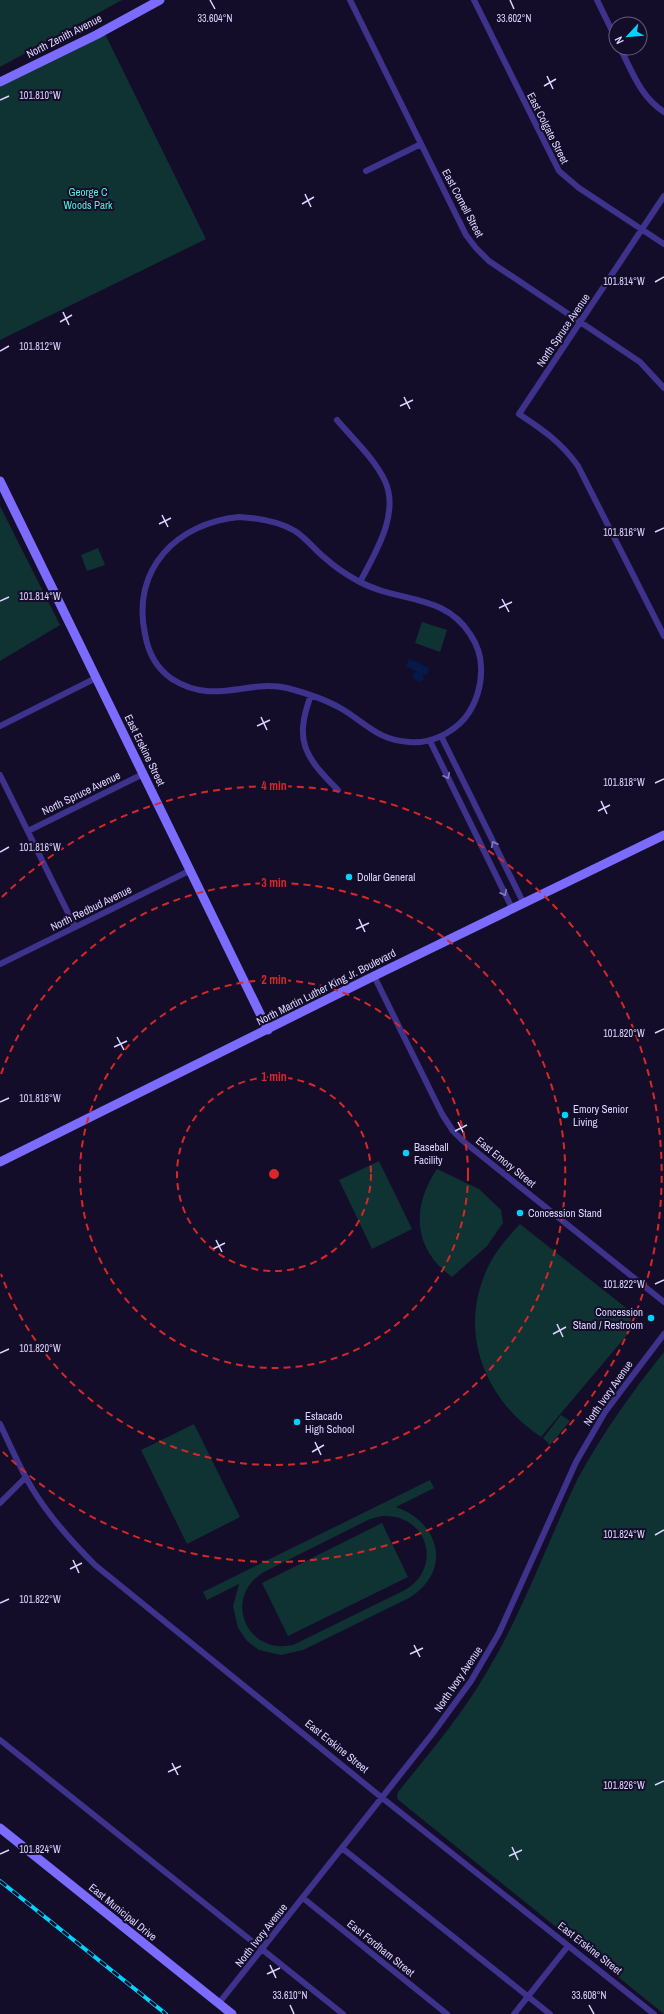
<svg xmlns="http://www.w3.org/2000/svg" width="664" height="2014" font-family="'Archivo Narrow',sans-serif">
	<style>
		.green { fill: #0f3233; fill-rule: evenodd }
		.water { fill: #05194a }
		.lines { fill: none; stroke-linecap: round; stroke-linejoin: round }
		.street { stroke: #3e338c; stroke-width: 6 }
		.secondary { stroke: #7b6cff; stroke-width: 9 }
		.rail-casing { stroke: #01d3ff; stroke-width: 4 }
		.rail { stroke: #140d29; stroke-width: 2.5; stroke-dasharray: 8; stroke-linecap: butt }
		.oneway { stroke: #867cc0 }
		.ticks { fill: none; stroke: #ddd5ff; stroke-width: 1.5 }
		.ring { fill: none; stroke: #d62828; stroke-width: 2; stroke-dasharray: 7 5 }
		.poi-dot { fill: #01d3ff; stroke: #140d29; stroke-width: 1.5 }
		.labels { text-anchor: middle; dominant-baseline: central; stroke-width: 4; stroke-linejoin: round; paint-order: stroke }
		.street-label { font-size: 11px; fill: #ddd5ff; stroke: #140d29 }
		.park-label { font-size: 11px; fill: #54ecd1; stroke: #140d29 }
		.poi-label { font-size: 11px; fill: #ddd5ff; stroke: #140d29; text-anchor: start }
		.ticks-label { font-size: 10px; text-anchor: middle; fill: #ddd5ff; stroke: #140d29; stroke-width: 4; stroke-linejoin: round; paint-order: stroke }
		.centre { fill: #d62828; stroke: #140d29; stroke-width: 2 }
		.ring-label { font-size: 12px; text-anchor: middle; font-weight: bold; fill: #d62828; stroke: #140d29; stroke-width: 4; stroke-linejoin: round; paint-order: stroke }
	</style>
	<rect width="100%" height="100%" fill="#140d29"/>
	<path class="green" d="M0 0H122L0 67Z
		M105 34 206 239 0 340V86Z
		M0 506 60 625 0 661Z
		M98 548 105 565 87 571 81 555Z
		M422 622 447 630 440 652 415 643Z
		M379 1161 412 1229 372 1249 339 1180Z
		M437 1169 479 1189 501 1210 503 1223 487 1246 452 1277C413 1249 411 1207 437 1169Z
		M520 1224 630 1311 632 1329 541 1437C489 1403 460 1340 483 1279 490 1258 505 1240 520 1224Z
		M664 1352V2014L396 1798 398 1799 397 1796 398 1792C429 1754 460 1717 485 1675 522 1614 547 1544 577 1480 602 1434 631 1393 664 1352Z
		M561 1415 570 1421 550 1445 543 1438Z
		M194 1424 240 1517 187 1544 141 1450Z
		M430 1480 434 1488 396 1507C441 1523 452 1572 409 1598L303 1650 281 1655 259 1650 247 1641 238 1628 233 1606 239 1584 207 1600 203 1592ZM382 1516C427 1513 444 1567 405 1590L293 1645C246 1655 222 1597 264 1572L370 1519Z
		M382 1523 408 1577 288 1636 262 1583Z"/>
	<path class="water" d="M409 659 429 668 427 675 422 674 424 679 419 682 414 679 412 674 418 672 406 666Z"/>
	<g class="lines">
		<path class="street" d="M350 0 466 235 476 248 489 261 640 362 664 388
			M474 0 559 171 579 188 664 244
			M597 0 616 39
			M620 48C633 73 640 96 664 112
			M366 171 421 144
			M664 196 519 414C543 430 561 442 578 466L664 636
			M337 420C353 439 374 458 385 481 400 514 375 553 360 582
			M239 517C258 518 278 521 295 531 306 538 315 550 325 558 335 567 347 575 358 581 398 603 444 593 470 634 476 643 481 656 481 667 482 685 476 704 465 718 451 734 430 744 409 742 378 740 367 724 342 709 325 699 306 693 287 688 248 679 214 706 172 679 156 668 148 652 145 634 131 569 177 523 239 517Z
			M311 695C294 741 304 756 338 790
			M0 726 96 678
			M441 736 524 904
			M430 741 513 910
			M0 775 75 927
			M28 831 143 774
			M0 964 191 870
			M374 976 442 1114 453 1131 463 1141 664 1302
			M0 1424C11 1447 21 1471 35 1493 52 1520 73 1543 95 1565L381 1797 654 2014
			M0 1503 26 1477
			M0 1740 343 2014
			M342 1848 550 2014
			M303 1898 447 2014
			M219 2003 433 1733 471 1681 499 1633 576 1462 605 1412 664 1334
			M514 2014 568 1946"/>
		<path class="secondary" d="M0 82 96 35 160 0
			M0 481 268 1030
			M0 1162 374 976 664 835
			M0 1828 232 2014"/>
		<defs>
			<path id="rail" d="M0 1881 166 2014"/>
		</defs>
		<use href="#rail" class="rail-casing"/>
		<use href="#rail" class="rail"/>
	</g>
	<defs><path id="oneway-chevron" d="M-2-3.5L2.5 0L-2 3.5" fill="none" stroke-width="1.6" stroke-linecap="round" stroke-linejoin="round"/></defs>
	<g class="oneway">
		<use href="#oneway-chevron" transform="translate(447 776) rotate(64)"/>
		<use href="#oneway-chevron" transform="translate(494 844) rotate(-116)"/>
		<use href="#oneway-chevron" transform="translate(504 893) rotate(64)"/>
	</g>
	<path class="ticks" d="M210 0 215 9M510 0 514 9M547 76 553 89M544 86 556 79M0 100 9 96M305 194 311 207M302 204 314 197M655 282 664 277M63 312 69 325M60 322 72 315M0 351 9 346M404 397 410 409M400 406 413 400M162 515 168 527M159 524 171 518M655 532 664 528M502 599 509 612M0 601 9 597M499 608 512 602M261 717 267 730M257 726 270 720M655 783 664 779M601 801 607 814M598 811 610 805M0 852 9 847M359 919 365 932M356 929 369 923M655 1033 664 1029M117 1037 124 1050M114 1047 127 1041M0 1102 9 1098M458 1122 464 1134M455 1131 467 1125M216 1240 222 1252M213 1249 225 1243M655 1284 664 1280M557 1324 563 1337M553 1334 566 1327M0 1353 9 1349M315 1442 321 1455M312 1452 324 1445M655 1535 664 1530M73 1560 79 1573M70 1569 82 1563M0 1603 9 1599M414 1645 420 1657M410 1654 423 1648M172 1763 178 1775M168 1772 181 1766M655 1785 664 1781M512 1847 518 1860M0 1854 9 1850M509 1856 522 1850M270 1965 276 1978M267 1974 280 1968M290 2005 294 2014M589 2005 594 2014"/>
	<g class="ring">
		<circle cx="274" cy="1174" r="97"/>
		<circle cx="274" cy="1174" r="194"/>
		<path d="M1 1074A291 291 0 1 1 1 1274"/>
		<path d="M2 897A388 388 0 1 1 2 1451"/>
	</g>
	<g class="poi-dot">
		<circle cx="349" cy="877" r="4"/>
		<circle cx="565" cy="1115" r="4"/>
		<circle cx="406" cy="1153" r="4"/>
		<circle cx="520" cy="1213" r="4"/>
		<circle cx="651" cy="1318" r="4"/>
		<circle cx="297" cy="1422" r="4"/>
	</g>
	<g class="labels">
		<g class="street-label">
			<text transform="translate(64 36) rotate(-27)">North Zenith Avenue</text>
			<text transform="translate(548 128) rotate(63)">East Colgate Street</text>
			<text transform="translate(463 203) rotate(62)">East Cornell Street</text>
			<text transform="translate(563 330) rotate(-56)">North Spruce Avenue</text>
			<text transform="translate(145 750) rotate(64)">East Erskine Street</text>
			<text transform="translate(81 793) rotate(-26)">North Spruce Avenue</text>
			<text transform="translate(91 908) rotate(-26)">North Redbud Avenue</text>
			<text transform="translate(326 987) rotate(-27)">North Martin Luther King Jr. Boulevard</text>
			<text transform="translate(506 1162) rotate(39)">East Emory Street</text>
			<text transform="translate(608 1393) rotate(-55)">North Ivory Avenue</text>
			<text transform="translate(458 1679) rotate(-56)">North Ivory Avenue</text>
			<text transform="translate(337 1746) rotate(39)">East Erskine Street</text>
			<text transform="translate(123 1912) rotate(39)">East Municipal Drive</text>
			<text transform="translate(261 1935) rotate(-52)">North Ivory Avenue</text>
			<text transform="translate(381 1948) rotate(39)">East Fordham Street</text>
			<text transform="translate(590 1948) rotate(38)">East Erskine Street</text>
		</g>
		<g class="park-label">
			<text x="88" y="192">George C<tspan x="88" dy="13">Woods Park</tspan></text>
		</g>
		<g class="poi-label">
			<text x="357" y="877">Dollar General</text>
			<text x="573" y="1109">Emory Senior<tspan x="573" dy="13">Living</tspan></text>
			<text x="414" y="1147">Baseball<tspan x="414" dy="13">Facility</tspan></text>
			<text x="528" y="1213">Concession Stand</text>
			<text x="643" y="1312" text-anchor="end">Concession<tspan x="643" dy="13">Stand / Restroom</tspan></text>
			<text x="305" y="1416">Estacado<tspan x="305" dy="13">High School</tspan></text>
		</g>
	</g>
	<g class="ticks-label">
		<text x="514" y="22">33.602°N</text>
		<text x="215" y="22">33.604°N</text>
		<text x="40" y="99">101.810°W</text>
		<text x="624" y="285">101.814°W</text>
		<text x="40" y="350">101.812°W</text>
		<text x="624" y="536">101.816°W</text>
		<text x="40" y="600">101.814°W</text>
		<text x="624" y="786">101.818°W</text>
		<text x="40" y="851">101.816°W</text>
		<text x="624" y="1037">101.820°W</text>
		<text x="40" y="1102">101.818°W</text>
		<text x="624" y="1288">101.822°W</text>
		<text x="40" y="1352">101.820°W</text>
		<text x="624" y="1538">101.824°W</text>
		<text x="40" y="1603">101.822°W</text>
		<text x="624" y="1789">101.826°W</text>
		<text x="40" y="1853">101.824°W</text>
		<text x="290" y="1999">33.610°N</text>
		<text x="589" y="1999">33.608°N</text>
	</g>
	<circle cx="274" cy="1174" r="6" class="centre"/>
	<g class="ring-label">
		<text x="274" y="790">4 min</text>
		<text x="274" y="887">3 min</text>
		<text x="274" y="984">2 min</text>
		<text x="274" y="1081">1 min</text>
	</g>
	<g transform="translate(628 36) rotate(244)"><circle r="19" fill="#140d29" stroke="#645d7f"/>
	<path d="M0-3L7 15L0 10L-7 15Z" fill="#01d3ff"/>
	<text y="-6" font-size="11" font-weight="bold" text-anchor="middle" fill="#ddd5ff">N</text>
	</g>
</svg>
